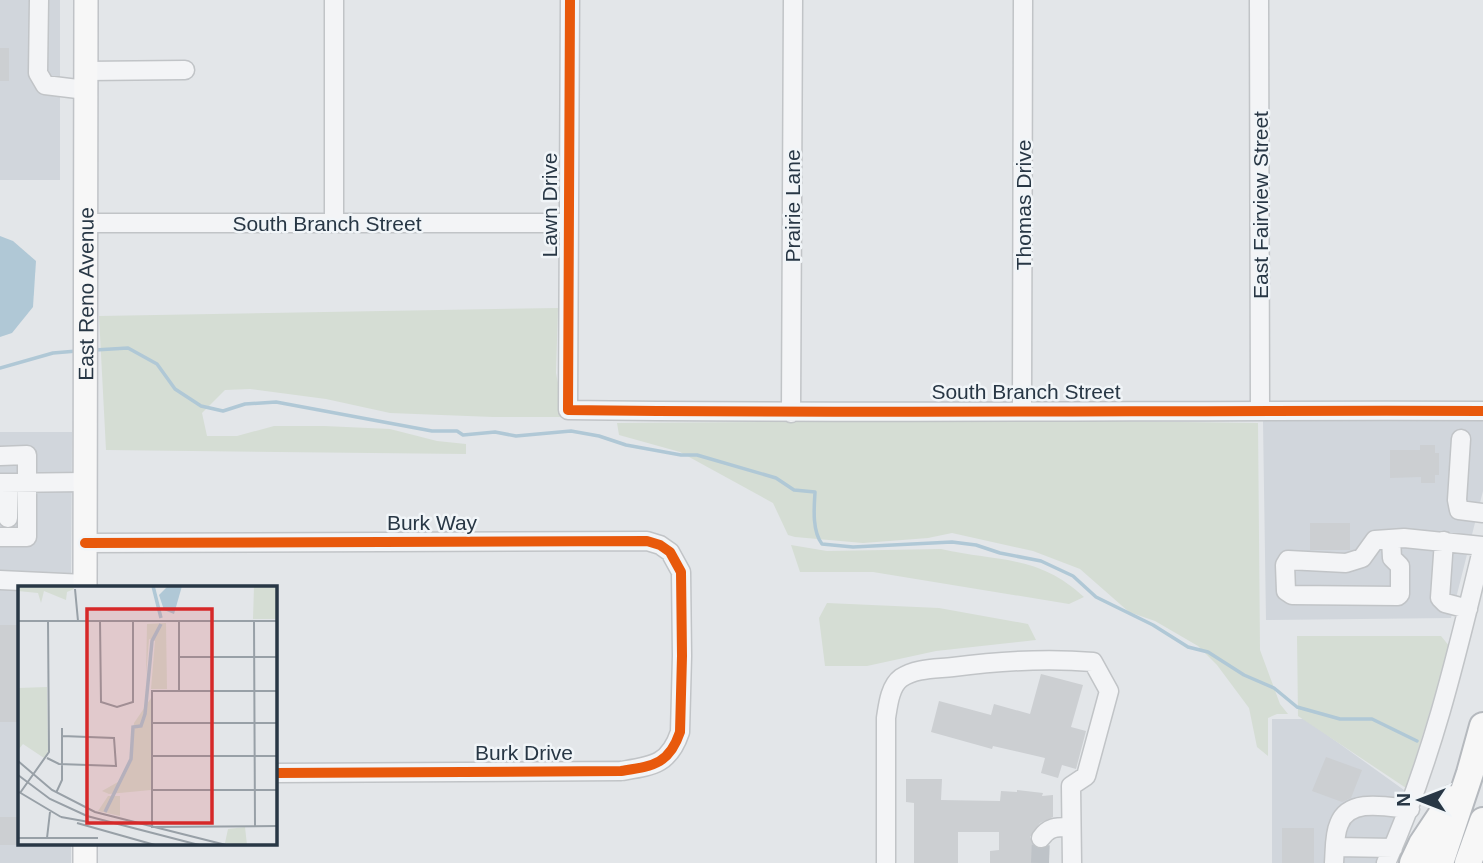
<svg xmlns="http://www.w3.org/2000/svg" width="1483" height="863" font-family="Helvetica,sans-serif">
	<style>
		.built { fill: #d1d6dc }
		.green { fill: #d5ddd4 }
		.water { fill: #b0c8d6 }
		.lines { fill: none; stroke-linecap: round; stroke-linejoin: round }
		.stream { stroke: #b0c8d6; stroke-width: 3.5 }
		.building { fill: #cccfd2 }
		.minor-tunnel { stroke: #bec3c8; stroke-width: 18; stroke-dasharray: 18 9; stroke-linecap: butt }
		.minor-casing { stroke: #c1c4c7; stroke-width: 21 }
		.major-casing { stroke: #c0c3c7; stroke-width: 26 }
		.highway-casing { stroke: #b5b9be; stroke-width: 30 }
		.minor { stroke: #f3f4f6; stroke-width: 18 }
		.major { stroke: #f7f7f7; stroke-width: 23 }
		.highway { stroke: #f7f7f7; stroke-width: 26 }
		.cycleway-casing { stroke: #f1f5f8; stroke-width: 15 }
		.cycleway { stroke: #e8590c; stroke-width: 10 }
		.labels { text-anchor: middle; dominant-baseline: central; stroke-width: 5; stroke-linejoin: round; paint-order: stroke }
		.street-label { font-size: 21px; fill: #283745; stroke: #f1f5f8 }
		.inset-river { fill: none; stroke: #b0c8d6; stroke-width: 3.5 }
		.inset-road { fill: none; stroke: #98a0a7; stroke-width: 2 }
		.view { fill: #d62828; fill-opacity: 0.15; stroke: #d62828; stroke-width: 3.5 }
		.inset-edge { fill: none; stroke: #283745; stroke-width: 3.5 }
	</style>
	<rect width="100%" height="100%" fill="#e3e6e9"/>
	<path class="built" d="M0 0H60V180H0Z
		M1263 421H1483V491L1451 618 1266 620Z
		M0 432H72L71 588H19V844H71V863H0Z
		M1272 719H1305L1404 790 1394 825 1377 863H1272Z"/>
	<path class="green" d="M558 308 556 373 562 403 560 417H493L390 413 326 399 250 389 225 390 202 413 207 436H237L274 426H324L390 429 437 441 466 444V454L106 450 99 316Z
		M1022 420 1258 423 1260 650 1280 704 1288 714H1277L1268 718V756L1257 747 1249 708 1217 665 1198 646 1155 621 1129 612 1080 569 1033 551 952 533 928 538 863 543 795 537 788 535 773 503 680 452 619 435 617 423Z
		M791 545 827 551 941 549C997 562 1038 554 1084 597L1069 604 873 572H800Z
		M827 603 939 608 1028 624 1036 640 936 651 867 666H825L819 618Z
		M1297 636H1441L1450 647 1406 788 1298 716Z"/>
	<path class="water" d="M0 236 13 241 36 261 33 307 12 333 0 337Z"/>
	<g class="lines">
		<path class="stream" d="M95 350 128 348 157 364 175 389 201 406 223 411 245 404 276 402 432 431H457L463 435 495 432 516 436 571 431 599 436 626 445 681 455H697L776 478 794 490 815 492C814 508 812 531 822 544L853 547 952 542 976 545 1000 553 1041 561 1073 576 1096 597 1153 625 1188 647 1208 652 1244 675 1274 688 1297 707 1340 719H1372L1417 741
			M0 368 53 353 77 351"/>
	</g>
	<path class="building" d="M0 48H9V81H0Z
		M1420 445H1435V453H1439V475H1435V483H1421V477L1390 478V450H1420Z
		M1310 523H1350V550H1310Z
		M0 625H19V722H0Z
		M1041 674 1083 685 1071 727 1086 731 1076 769 1062 765 1058 778 1041 773 1045 758 993 746 992 749 931 732 939 701 991 715 994 704 1030 714Z
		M1326 757 1362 770 1351 798 1342 802 1312 791Z
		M906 779H942L941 800 1000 801 1001 791 1017 792V790L1043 793 1042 796 1053 795V817L1040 823 1030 837 1035 847 1040 849 1049 846V863H990V851L999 850V832H958V863H914V803L906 802Z
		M0 817H19V845H0Z
		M1282 828H1314V863H1282Z"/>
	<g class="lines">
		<path class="minor-tunnel" d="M1040 863 1041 838"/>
		<defs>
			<path id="minor" d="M39 0 38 73 45 85 86 90
				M334 0V222
				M570 0 568 410C873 414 1178 410 1483 411
				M1259 0 1260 410
				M86 71 185 70
				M86 223H568
				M1022 410 1023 0
				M791 413 793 0
				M1461 439 1457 500 1459 510 1483 513
				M0 456 27 455V537H0
				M0 483 85 482
				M8 518 9 483
				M1391 539 1392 558 1400 566V594L1398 596 1292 595 1286 591 1285 565 1288 560 1346 563 1362 558 1375 540 1404 538 1483 546
				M1444 541 1440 598 1445 603 1468 609
				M85 543 647 541 660 545 670 552 681 572 682 656 680 732C669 765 652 766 621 771L275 773
				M0 580 85 584
				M1041 838C1049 826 1058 827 1071 827
				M1336 847 1393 848
				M886 863V718C888 705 890 686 901 678 916 668 935 669 953 667 999 661 1046 658 1093 662L1109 691 1086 776 1071 786 1072 863
				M1334 863C1335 851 1334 835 1339 824 1349 797 1388 807 1410 809
				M1386 863C1432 761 1457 654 1483 546"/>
			<g id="major">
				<path id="s1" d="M85 588 86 0"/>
				<path d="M85 844V863"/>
			</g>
			<path id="highway" d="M1413 863 1422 844 1452 799
				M1440 863 1470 773 1483 726
				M1468 863 1483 821"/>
		</defs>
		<use href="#minor" class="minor-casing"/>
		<use href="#major" class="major-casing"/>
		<use href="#highway" class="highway-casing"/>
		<use href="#minor" class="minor"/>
		<use href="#major" class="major"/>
		<use href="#highway" class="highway"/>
		<defs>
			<path id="cycleway" d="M570 0 568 410C873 414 1178 410 1483 411
				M85 543 647 541 660 545 670 552 681 572 682 656 680 732C669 765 652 766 621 771L275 773"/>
		</defs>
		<use href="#cycleway" class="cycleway-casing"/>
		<use href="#cycleway" class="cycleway"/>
	</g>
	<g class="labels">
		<g class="street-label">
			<text transform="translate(549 205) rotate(-90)">Lawn Drive</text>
			<text transform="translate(1023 205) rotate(-90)">Thomas Drive</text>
			<text transform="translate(1260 205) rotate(-90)">East Fairview Street</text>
			<text transform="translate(792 206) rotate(-90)">Prairie Lane</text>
			<text x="327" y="223">South Branch Street</text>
			<text stroke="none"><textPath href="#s1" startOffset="294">East Reno Avenue</textPath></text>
			<text x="1026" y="391">South Branch Street</text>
			<text x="432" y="522">Burk Way</text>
			<text x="524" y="752">Burk Drive</text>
		</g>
	</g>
	<g transform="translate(18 586)">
		<rect width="259" height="259" fill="#e3e6e9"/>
		<path d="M0 0H55L56 3 49 6 48 14 26 5 23 17 20 7 0 5ZM236 0H259V33H235ZM148 37 149 103H133L137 55 131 53 128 90 129 38ZM29 101 30 166 26 172 5 158 0 164V102ZM133 112V204L91 208 84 205 100 196 111 178 116 137ZM90 210H102V230L80 225ZM227 241 229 259 207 257 210 243Z" fill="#d5ddd4"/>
		<path d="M150 0H164L156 28 146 24 141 9Z" fill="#b0c8d6"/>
		<path class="inset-river" d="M135 0 143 32M87 226 113 173 115 141 123 140 127 128 134 55 143 38"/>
		<path class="inset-road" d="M57 3 60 35M0 35H259M82 35 83 116 99 121 115 116V35M161 35V105M236 35 237 240M161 71H259M259 105H134V241L259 240M134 137H259M134 170H259M29 172 41 178 98 180 96 152 44 150M0 175 34 204 77 226 208 259M0 189 32 213 69 230 181 259M134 204H259M1 206 43 231M2 207 31 166 30 35M38 207 44 194V142M43 231 71 236M59 237 137 259M0 252H80M29 252 32 226"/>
		<path class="view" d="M69 23H194V237H69Z"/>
		<rect width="259" height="259" class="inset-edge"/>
	</g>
	<g transform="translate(1420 800) rotate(270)" stroke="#f1f5f8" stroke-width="5" paint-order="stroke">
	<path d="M0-5L12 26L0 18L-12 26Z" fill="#283745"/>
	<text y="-10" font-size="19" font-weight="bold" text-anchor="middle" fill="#283745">N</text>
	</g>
</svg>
